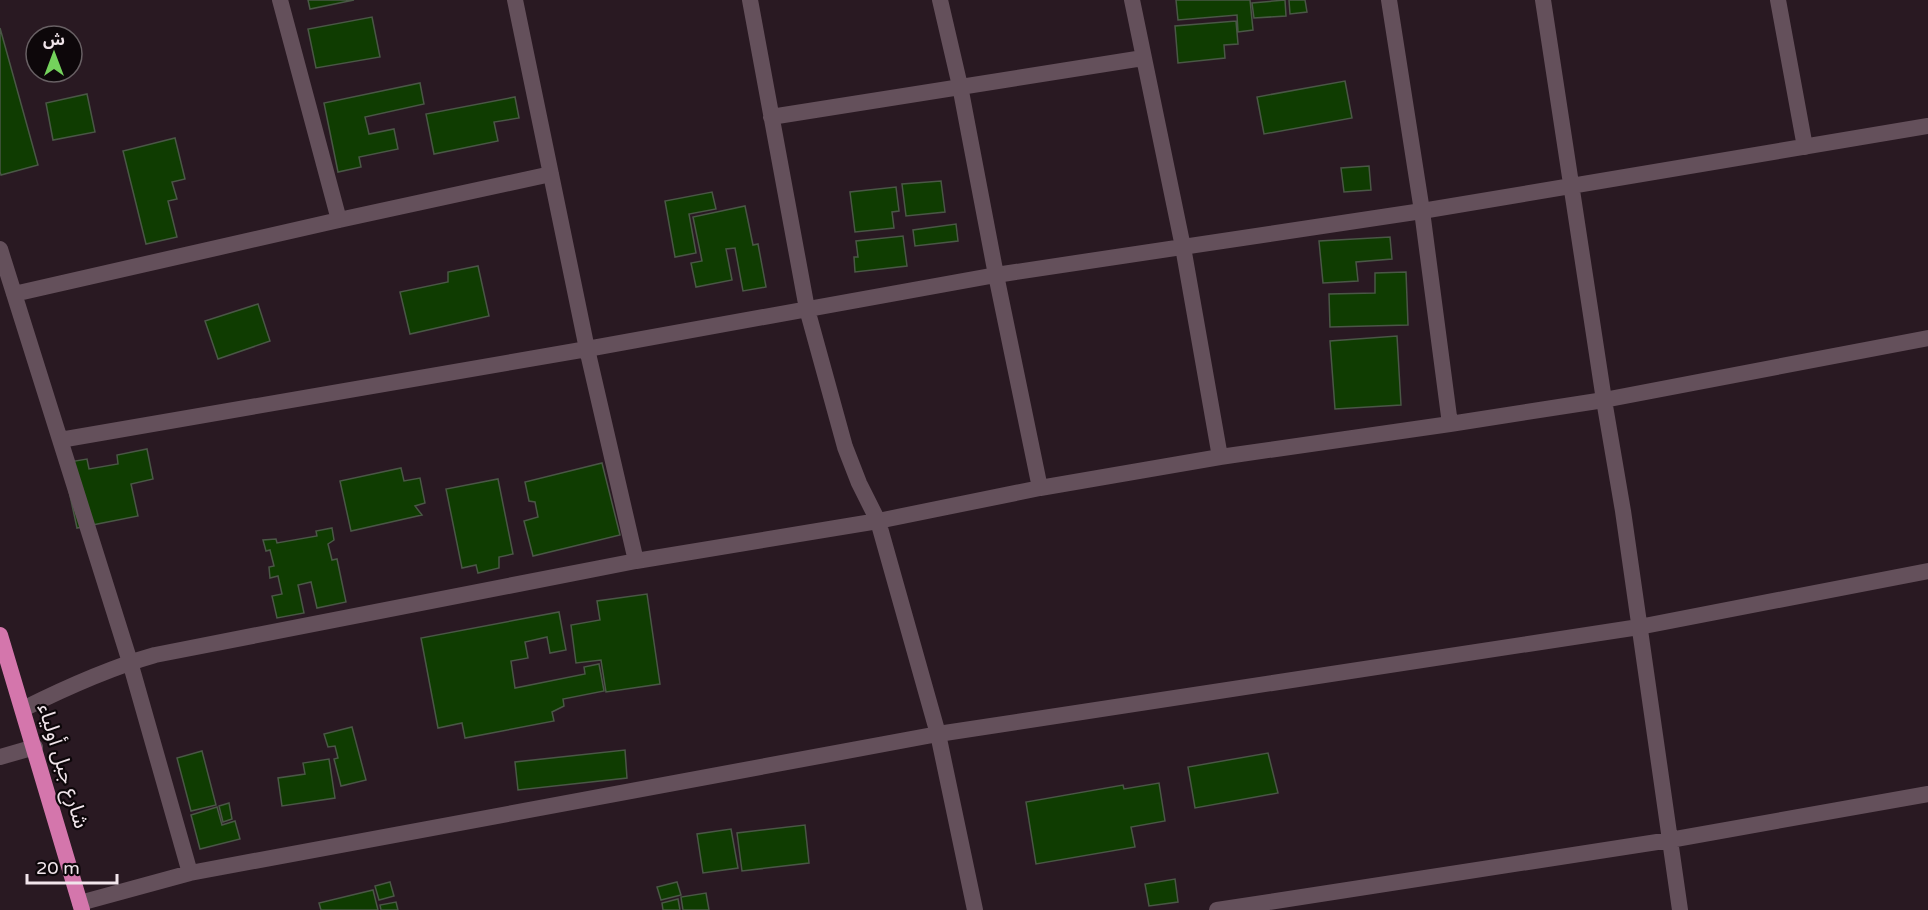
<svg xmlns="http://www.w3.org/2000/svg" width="1928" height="910" font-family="'Varela Round','Noto Sans Arabic',sans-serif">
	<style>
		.building { fill: #0f3c01; stroke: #4a5746; stroke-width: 1.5 }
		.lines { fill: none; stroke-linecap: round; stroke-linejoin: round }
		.minor { stroke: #64505b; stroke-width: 16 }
		.trunk { stroke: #d476ac; stroke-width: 16 }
		.labels { text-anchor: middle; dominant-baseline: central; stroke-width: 4.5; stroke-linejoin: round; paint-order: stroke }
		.street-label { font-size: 21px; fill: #f1e5eb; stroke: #0d070a }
	</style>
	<rect width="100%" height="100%" fill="#291922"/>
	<path class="building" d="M308 0H354L310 9Z
		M1176 0H1250L1253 30 1238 32 1237 15 1178 20Z
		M1285 0 1286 16 1254 18 1252 3Z
		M1289 0H1305L1307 12 1290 14Z
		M372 17 380 57 316 68 308 29Z
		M1236 21 1238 44 1224 45 1225 58 1178 63 1175 26Z
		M0 28 38 165 1 175 0 172Z
		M1345 81 1352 118 1264 134 1257 97Z
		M420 83 424 104 365 117 369 134 394 129 398 149 359 157 361 167 338 172 324 103Z
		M87 94 95 132 53 140 46 103Z
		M515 97 519 118 494 122 498 141 434 154 426 114Z
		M175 138 185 179 172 182 177 199 168 201 177 237 146 244 123 151Z
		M1369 166 1371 190 1344 192 1341 168Z
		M941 181 945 212 906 216 902 184Z
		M896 187 899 211 892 212 894 228 855 232 850 192Z
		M712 192 716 209 689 214 696 253 675 257 665 201Z
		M745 206 753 245 758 244 766 287 743 291 735 248 726 249 732 280 696 287 691 263 702 261 693 217Z
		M956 224 958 241 915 246 913 230Z
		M903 236 907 266 855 272 854 257H858L856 241Z
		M1390 237 1392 259 1356 262 1358 281 1323 283 1319 241Z
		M478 266 489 316 410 334 400 292 448 282V272Z
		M1406 272 1408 325 1330 327 1329 294 1375 293V273Z
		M258 304 270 341 218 359 205 321Z
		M1397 336 1401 405 1335 409 1330 341Z
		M147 449 153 479 131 484 138 516 77 528 63 463 87 459 89 469 118 464 117 455Z
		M602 463 620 535 533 556 524 521 538 517 535 502 529 501 525 482Z
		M401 468 404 481 420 478 425 503 415 506 422 515 351 531 340 481Z
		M498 479 513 554 499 557V568L478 573 476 565 462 568 446 489Z
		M332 528 334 540 328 544 332 560 337 559 346 602 317 608 311 582 298 585 304 613 277 618 272 596 282 594 278 576 270 578 269 567 274 566 270 550 266 551 263 540 276 539 277 543 317 536 316 531Z
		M647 594 660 684 606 692 601 660 576 663 571 625 600 620 597 601Z
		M559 612 566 650 550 653 547 637 525 642 528 658 511 661 515 688 585 674 584 667 599 664 604 691 563 699 564 706 552 712 554 721 465 738 462 723 438 728 421 638Z
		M352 727 366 780 341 786 334 759 338 758 335 746 328 747 324 734Z
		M625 750 627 778 518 790 515 762Z
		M202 751 216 805 191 811 177 758Z
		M1268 753 1278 793 1195 808 1188 767Z
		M329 759 335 798 282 806 278 778 305 774 303 763Z
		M1159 783 1165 821 1131 827 1135 847 1036 864 1026 802 1123 785 1124 789Z
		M229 803 232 819 223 822 219 806Z
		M217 807 222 825 235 821 240 839 200 849 191 815Z
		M805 825 809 863 742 871 737 833Z
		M731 829 738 868 703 873 697 834Z
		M1175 879 1178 902 1149 906 1145 884Z
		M390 882 394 896 379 900 375 886Z
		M677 882 681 895 661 900 657 887Z
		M373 890 378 910H321L319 903Z
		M706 893 709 910H683L681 897Z
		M678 899 680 910H663L662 903Z
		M396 902 398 910H381L380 905Z"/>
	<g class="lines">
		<path class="minor" d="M280 0 339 220
			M515 0 587 349 636 561
			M750 0 807 309 845 447 859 483 878 521 938 734 975 910
			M940 0 960 86 996 275 1040 488
			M1132 0 1183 247 1220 457
			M1389 0 1422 211 1450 424
			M1543 0 1604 400 1623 511 1680 910
			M1778 0 1805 147
			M771 117 1143 58
			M0 249 130 662 190 873
			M14 294 339 220 551 174
			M60 440 587 349 996 275 1422 211 1928 126
			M23 709C65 688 109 668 155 655L636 561 878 521 1040 488 1220 457 1450 424 1604 400 1928 338
			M0 757 35 747
			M80 903 190 873 938 734 1639 627 1928 571
			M1217 910 1670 840 1928 794"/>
		<path class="trunk" d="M0 635 82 910"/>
	</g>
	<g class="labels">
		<g class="street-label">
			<text transform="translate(63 766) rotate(73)">شارع جبل أولياء</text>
		</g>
	</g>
	<g transform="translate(54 54)"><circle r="28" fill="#0d070a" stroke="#686064" stroke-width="1.5"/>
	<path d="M0-4.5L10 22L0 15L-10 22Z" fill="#74d25c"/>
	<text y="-9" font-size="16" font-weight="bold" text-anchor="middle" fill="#f1e5eb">ش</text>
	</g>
	<path d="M27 874v9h90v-9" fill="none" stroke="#f1e5eb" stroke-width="3"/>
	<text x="36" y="874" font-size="18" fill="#f1e5eb" stroke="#0d070a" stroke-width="4.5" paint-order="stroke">20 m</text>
</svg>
